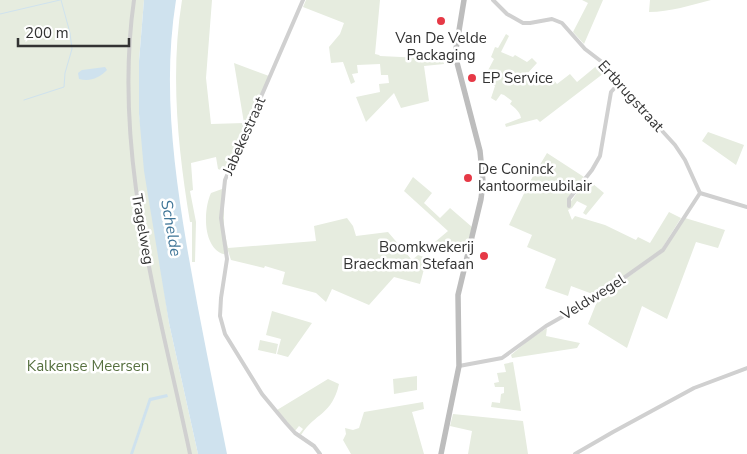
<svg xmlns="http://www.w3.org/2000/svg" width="747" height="454" font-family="'Nunito Sans',sans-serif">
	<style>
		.green { fill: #e6ecdf }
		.water { fill: #cfe2ee }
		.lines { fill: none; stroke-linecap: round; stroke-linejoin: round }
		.stream { stroke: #cfe2ee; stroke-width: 1 }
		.street { stroke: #d0d0d0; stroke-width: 4 }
		.secondary { stroke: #bdbdbd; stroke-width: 5.5 }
		.poi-dot { fill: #e63946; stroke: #fff; stroke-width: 2 }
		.labels { text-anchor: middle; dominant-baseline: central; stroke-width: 5; stroke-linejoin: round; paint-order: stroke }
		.poi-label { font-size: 15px; fill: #333; stroke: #fff; text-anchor: start }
		.street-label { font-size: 15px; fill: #333; stroke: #fff }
		.park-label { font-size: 15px; fill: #56703f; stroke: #fff }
		.water-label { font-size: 16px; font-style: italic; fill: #3f7597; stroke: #fff }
	</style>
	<rect width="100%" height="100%" fill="#fff"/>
	<path class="green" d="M0 0H144L139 61V114L169 323 198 454H0Z
		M182 0H212L206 78 211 124 244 123 234 63 269 76 226 172 218 169 216 157 191 163 193 190 190 191 196 222 195 262H192V222H190C178 149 170 74 182 0Z
		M306 0H380L375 54 379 55 380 56 443 59 444 64 424 66 429 101 401 108 394 93 366 122 356 97 380 92 379 84 389 83 388 75H381L380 64 357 65 358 73 352 74 355 82 351 84 343 62 331 63 329 47 340 34 344 23 303 7Z
		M582 0H603L584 44 573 32 588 3Z
		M650 0H711C691 5 670 12 649 12Z
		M506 34 509 36 501 52 513 57 515 55 527 62 532 58 537 63 526 75 535 83 548 73 557 84 570 74 577 82 600 63 608 70 540 122 537 119 506 127 505 124 521 118C520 112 515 108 510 104L512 101 504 95 501 94 496 101 491 98 495 86 484 78 494 59 491 57 495 47 498 48Z
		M708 132 744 145 736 165 702 141Z
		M547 153 584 177 567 203 569 204 587 179 604 193 586 215 583 213 587 206 577 201 572 208 568 210 572 220 575 216 605 225 636 240 638 237 650 243 669 212 681 218 661 250 598 296 571 286 568 296 545 288 556 259 527 247 532 235 509 225 529 183Z
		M413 177 432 193 424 203 440 218 450 208 472 227 465 253 463 254 429 247 448 231 404 191Z
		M222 189 224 192V230L228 248 316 241 314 226 347 218 353 226 356 236 388 232 412 260 418 255 427 258 420 284 394 277 369 305 332 289 326 302 316 293 282 284 285 272 265 266 264 268 231 260 228 251 227 255C202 251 203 210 211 193Z
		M685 218 725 230 718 248 696 242 667 319 642 306 627 348 588 324 598 299 663 252Z
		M272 311 312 323 288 357 277 354 281 339 266 335Z
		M547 328 546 336 580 343 577 348 512 358 511 355 530 339Z
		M260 340 278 344 276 354 258 350Z
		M513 362 520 404 521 411 491 407 492 402 500 403 501 394 504 393V387H495L494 383 499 382 497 373 506 372 504 364Z
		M417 376V390L394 394 393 379Z
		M328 379 339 384C332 415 315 413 301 435L299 434 303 429 299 426 295 431 277 410Z
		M423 402 424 409 412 412 424 454H351L343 440 346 434 345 428 353 430 359 428 364 412Z
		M453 414 523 421 528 454H468L472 431 450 426Z"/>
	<path class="water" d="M144 0H176C163 81 173 162 186 241 198 313 213 383 227 454H198L169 323 144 171 139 114V61Z
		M105 67 107 70C99 78 90 82 79 79L78 73 82 70Z
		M167 394 168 397 151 401 133 454H130L149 398Z"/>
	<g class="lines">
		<path class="stream" d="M0 14 60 0
			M24 100 64 87 65 73 72 49 70 33 61 0"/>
		<path class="street" d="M134 0C112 153 159 306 190 454
			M303 0 225 180 221 218 227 259 221 298 220 316 225 334 262 394 286 423 295 433 314 446 320 454
			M493 0 507 14 523 23H530L552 19 562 23 585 49 602 62 615 75 633 99 675 145 685 160 700 193
			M700 193 747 207
			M569 206V199L592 170 600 156 611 92 620 82
			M459 366 502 358 546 326 597 297 663 250 700 193
			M575 454 613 432 694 388 747 368"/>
		<path class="secondary" d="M441 454 459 366 458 295 481 199 483 182 480 151 455 55 464 0"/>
	</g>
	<g class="poi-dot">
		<circle cx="441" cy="21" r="5"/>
		<circle cx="472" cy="78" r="5"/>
		<circle cx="468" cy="178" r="5"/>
		<circle cx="484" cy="256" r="5"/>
	</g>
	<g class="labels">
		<g class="poi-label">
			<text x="441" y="38" text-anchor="middle">Van De Velde<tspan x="441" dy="17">Packaging</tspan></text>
			<text x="482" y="78">EP Service</text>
			<text x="478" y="169">De Coninck<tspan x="478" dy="17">kantoormeubilair</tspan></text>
			<text x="474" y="247" text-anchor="end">Boomkwekerij<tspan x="474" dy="17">Braeckman Stefaan</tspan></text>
		</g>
		<g class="street-label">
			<text transform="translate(631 96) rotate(48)">Ertbrugstraat</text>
			<text transform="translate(244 136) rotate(-66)">Jabekestraat</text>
			<text transform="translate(143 229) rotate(80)">Tragelweg</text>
			<text transform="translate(593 297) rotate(-32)">Veldwegel</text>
		</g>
		<g class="park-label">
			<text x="88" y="366">Kalkense Meersen</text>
		</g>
		<g class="water-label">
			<text transform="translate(171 228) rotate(80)">Schelde</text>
		</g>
	</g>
	<path d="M18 38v8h111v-8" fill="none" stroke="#333333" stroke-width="2.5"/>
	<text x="25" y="38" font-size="15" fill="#333333" stroke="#ffffff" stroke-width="4" paint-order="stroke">200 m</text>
</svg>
